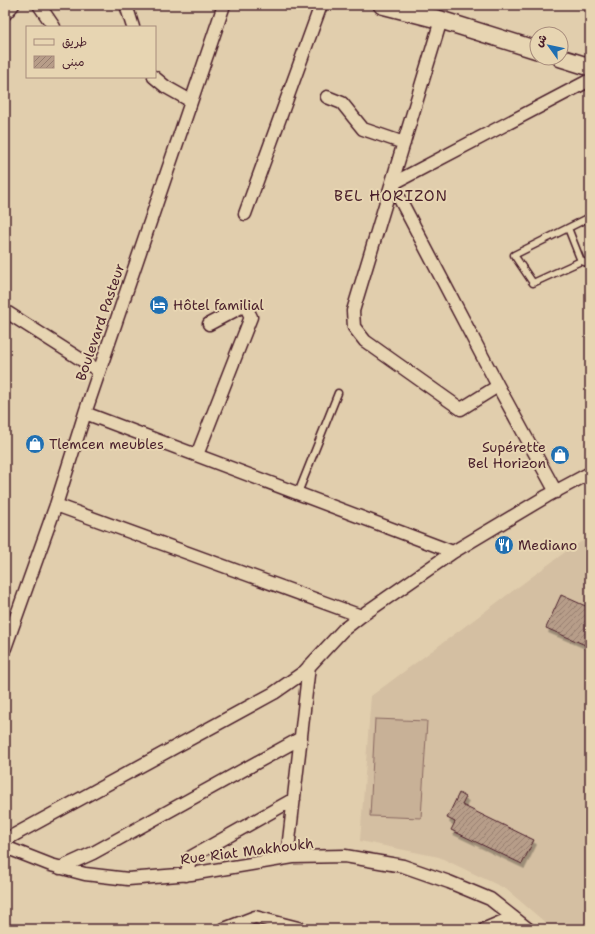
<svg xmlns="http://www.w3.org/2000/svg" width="595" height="934" font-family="'Shantell Sans','Playpen Sans Arabic',sans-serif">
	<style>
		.built { fill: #d4bfa2 }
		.pitch { fill: #c8b197; stroke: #896861 }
		.building { fill: url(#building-hatch); stroke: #4a1f2b; filter: url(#shadow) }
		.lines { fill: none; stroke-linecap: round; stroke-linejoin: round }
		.service-casing { stroke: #4a1f2b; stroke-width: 9 }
		.minor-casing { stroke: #4a1f2b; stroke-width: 15 }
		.secondary-casing { stroke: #4a1f2b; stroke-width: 20 }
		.service { stroke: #e7d5b2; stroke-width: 6 }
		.minor { stroke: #e7d5b2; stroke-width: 12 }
		.secondary { stroke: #e7d5b2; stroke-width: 17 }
		.labels { text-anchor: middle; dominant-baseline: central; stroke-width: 4; stroke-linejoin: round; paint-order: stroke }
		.poi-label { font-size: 14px; fill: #4a1f2b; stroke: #e7d5b2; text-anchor: start }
		.street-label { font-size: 14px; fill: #4a1f2b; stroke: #e7d5b2 }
		.neighbourhood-label { font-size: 15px; letter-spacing: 1px; fill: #4a1f2b; stroke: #e7d5b2 }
	</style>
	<defs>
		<pattern id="building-hatch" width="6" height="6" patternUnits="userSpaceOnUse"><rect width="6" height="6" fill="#b79d89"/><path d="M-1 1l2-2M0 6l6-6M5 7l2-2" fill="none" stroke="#977f70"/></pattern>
		<filter id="shadow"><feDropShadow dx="2.5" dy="4.5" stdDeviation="0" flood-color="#0004"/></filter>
	</defs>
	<rect width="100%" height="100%" fill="#e1cead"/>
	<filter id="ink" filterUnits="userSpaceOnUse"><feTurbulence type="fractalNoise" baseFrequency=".025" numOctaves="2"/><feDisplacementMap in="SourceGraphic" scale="8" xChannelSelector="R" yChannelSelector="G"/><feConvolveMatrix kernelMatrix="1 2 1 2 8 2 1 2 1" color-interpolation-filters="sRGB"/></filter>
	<g filter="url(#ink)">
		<path class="built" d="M590 537V929H553L506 889 439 857 360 841 371 696 572 547Z"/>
		<path class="pitch" d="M375 719 427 721 421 818 370 816Z"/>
		<path class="building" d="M561 595 590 608V647L546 628Z
			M459 793 466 797 462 805 534 840 522 864 451 830 455 822 447 818Z"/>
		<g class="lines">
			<defs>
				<path id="service" d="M590 217 514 255 533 283 581 261 590 264
					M568 228 581 261
					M298 493 338 393"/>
				<path id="minor" d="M39 5 54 27
					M126 5 133 27
					M5 14 13 5
					M441 20 353 311 354 327 365 341 461 409 498 386
					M154 77 166 87 191 101
					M327 97 342 103 363 129 404 143
					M245 214 321 5
					M5 311 99 371
					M85 413 453 552
					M197 455 251 317 245 305 209 324
					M556 492 498 386 392 184 590 80
					M56 505 361 616
					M5 648 56 505 85 413 224 5
					M5 840 274 693 304 672 343 630 361 616 453 552 547 496 590 473
					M5 847 51 865 85 874 128 879 191 874 293 857 345 856 403 866 449 882 490 899 528 929
					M287 858 309 666
					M60 868 93 853 301 738
					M186 875 191 857 294 799
					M224 929 255 917 302 929
					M485 929 513 917"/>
				<path id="secondary" d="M382 5 441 20 537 50
					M561 58 590 67"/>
			</defs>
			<use href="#service" class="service-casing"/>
			<use href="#minor" class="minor-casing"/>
			<use href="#secondary" class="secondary-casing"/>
			<use href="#service" class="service"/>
			<use href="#minor" class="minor"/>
			<use href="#secondary" class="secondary"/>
		</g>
	</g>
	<defs>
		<symbol id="hotel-disc" viewBox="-11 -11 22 22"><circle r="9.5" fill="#1f6fb2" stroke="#e7d5b2"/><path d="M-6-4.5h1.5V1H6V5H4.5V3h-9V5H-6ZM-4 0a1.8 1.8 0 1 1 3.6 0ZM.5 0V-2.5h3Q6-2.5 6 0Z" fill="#fff"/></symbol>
		<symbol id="shop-disc" viewBox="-11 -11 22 22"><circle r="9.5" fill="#1f6fb2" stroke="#e7d5b2"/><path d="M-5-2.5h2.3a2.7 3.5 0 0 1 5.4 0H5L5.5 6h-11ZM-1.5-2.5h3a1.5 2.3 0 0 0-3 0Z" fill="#fff"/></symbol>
		<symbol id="restaurant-disc" viewBox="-11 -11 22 22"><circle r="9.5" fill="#1f6fb2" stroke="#e7d5b2"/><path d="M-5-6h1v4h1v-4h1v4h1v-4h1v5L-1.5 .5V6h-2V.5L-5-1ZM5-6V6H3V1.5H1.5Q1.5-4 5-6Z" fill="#fff"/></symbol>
	</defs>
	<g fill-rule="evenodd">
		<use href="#hotel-disc" x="148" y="294" width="22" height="22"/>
		<use href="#shop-disc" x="24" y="433" width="22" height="22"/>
		<use href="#shop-disc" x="549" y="444" width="22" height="22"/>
		<use href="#restaurant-disc" x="493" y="534" width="22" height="22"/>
	</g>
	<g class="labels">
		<g class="poi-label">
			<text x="173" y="305">Hôtel familial</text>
			<text x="49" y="444">Tlemcen meubles</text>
			<text x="546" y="447" text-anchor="end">Supérette<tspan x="546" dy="16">Bel Horizon</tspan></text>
			<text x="518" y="545">Mediano</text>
		</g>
		<g class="street-label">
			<text transform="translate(100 322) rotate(-71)">Boulevard Pasteur</text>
			<text transform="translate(247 851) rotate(-7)">Rue Riat Makhoukh</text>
		</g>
		<g class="neighbourhood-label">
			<text x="391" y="196">BEL HORIZON</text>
		</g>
	</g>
	<rect width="595" height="934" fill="none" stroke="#e7d5b2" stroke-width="20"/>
	<rect x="10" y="10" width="575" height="914" fill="none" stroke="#4a1f2b" stroke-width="1.5" filter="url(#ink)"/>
	<rect x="26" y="26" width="130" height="52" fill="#e7d5b2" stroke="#a88c7c"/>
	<rect x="34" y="39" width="20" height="6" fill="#e7d5b2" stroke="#a88c7c"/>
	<text x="62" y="46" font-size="12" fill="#4a1f2b">طريق</text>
	<rect x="34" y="56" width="20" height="12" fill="url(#building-hatch)" stroke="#a88c7c"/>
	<text x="62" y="66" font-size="12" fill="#4a1f2b">مبنى</text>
	<g transform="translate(549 46) rotate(303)"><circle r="19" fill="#e7d5b2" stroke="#a88c7c"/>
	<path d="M0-3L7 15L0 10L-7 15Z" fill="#1f6fb2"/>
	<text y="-6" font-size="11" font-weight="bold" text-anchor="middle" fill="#4a1f2b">ش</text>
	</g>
</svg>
